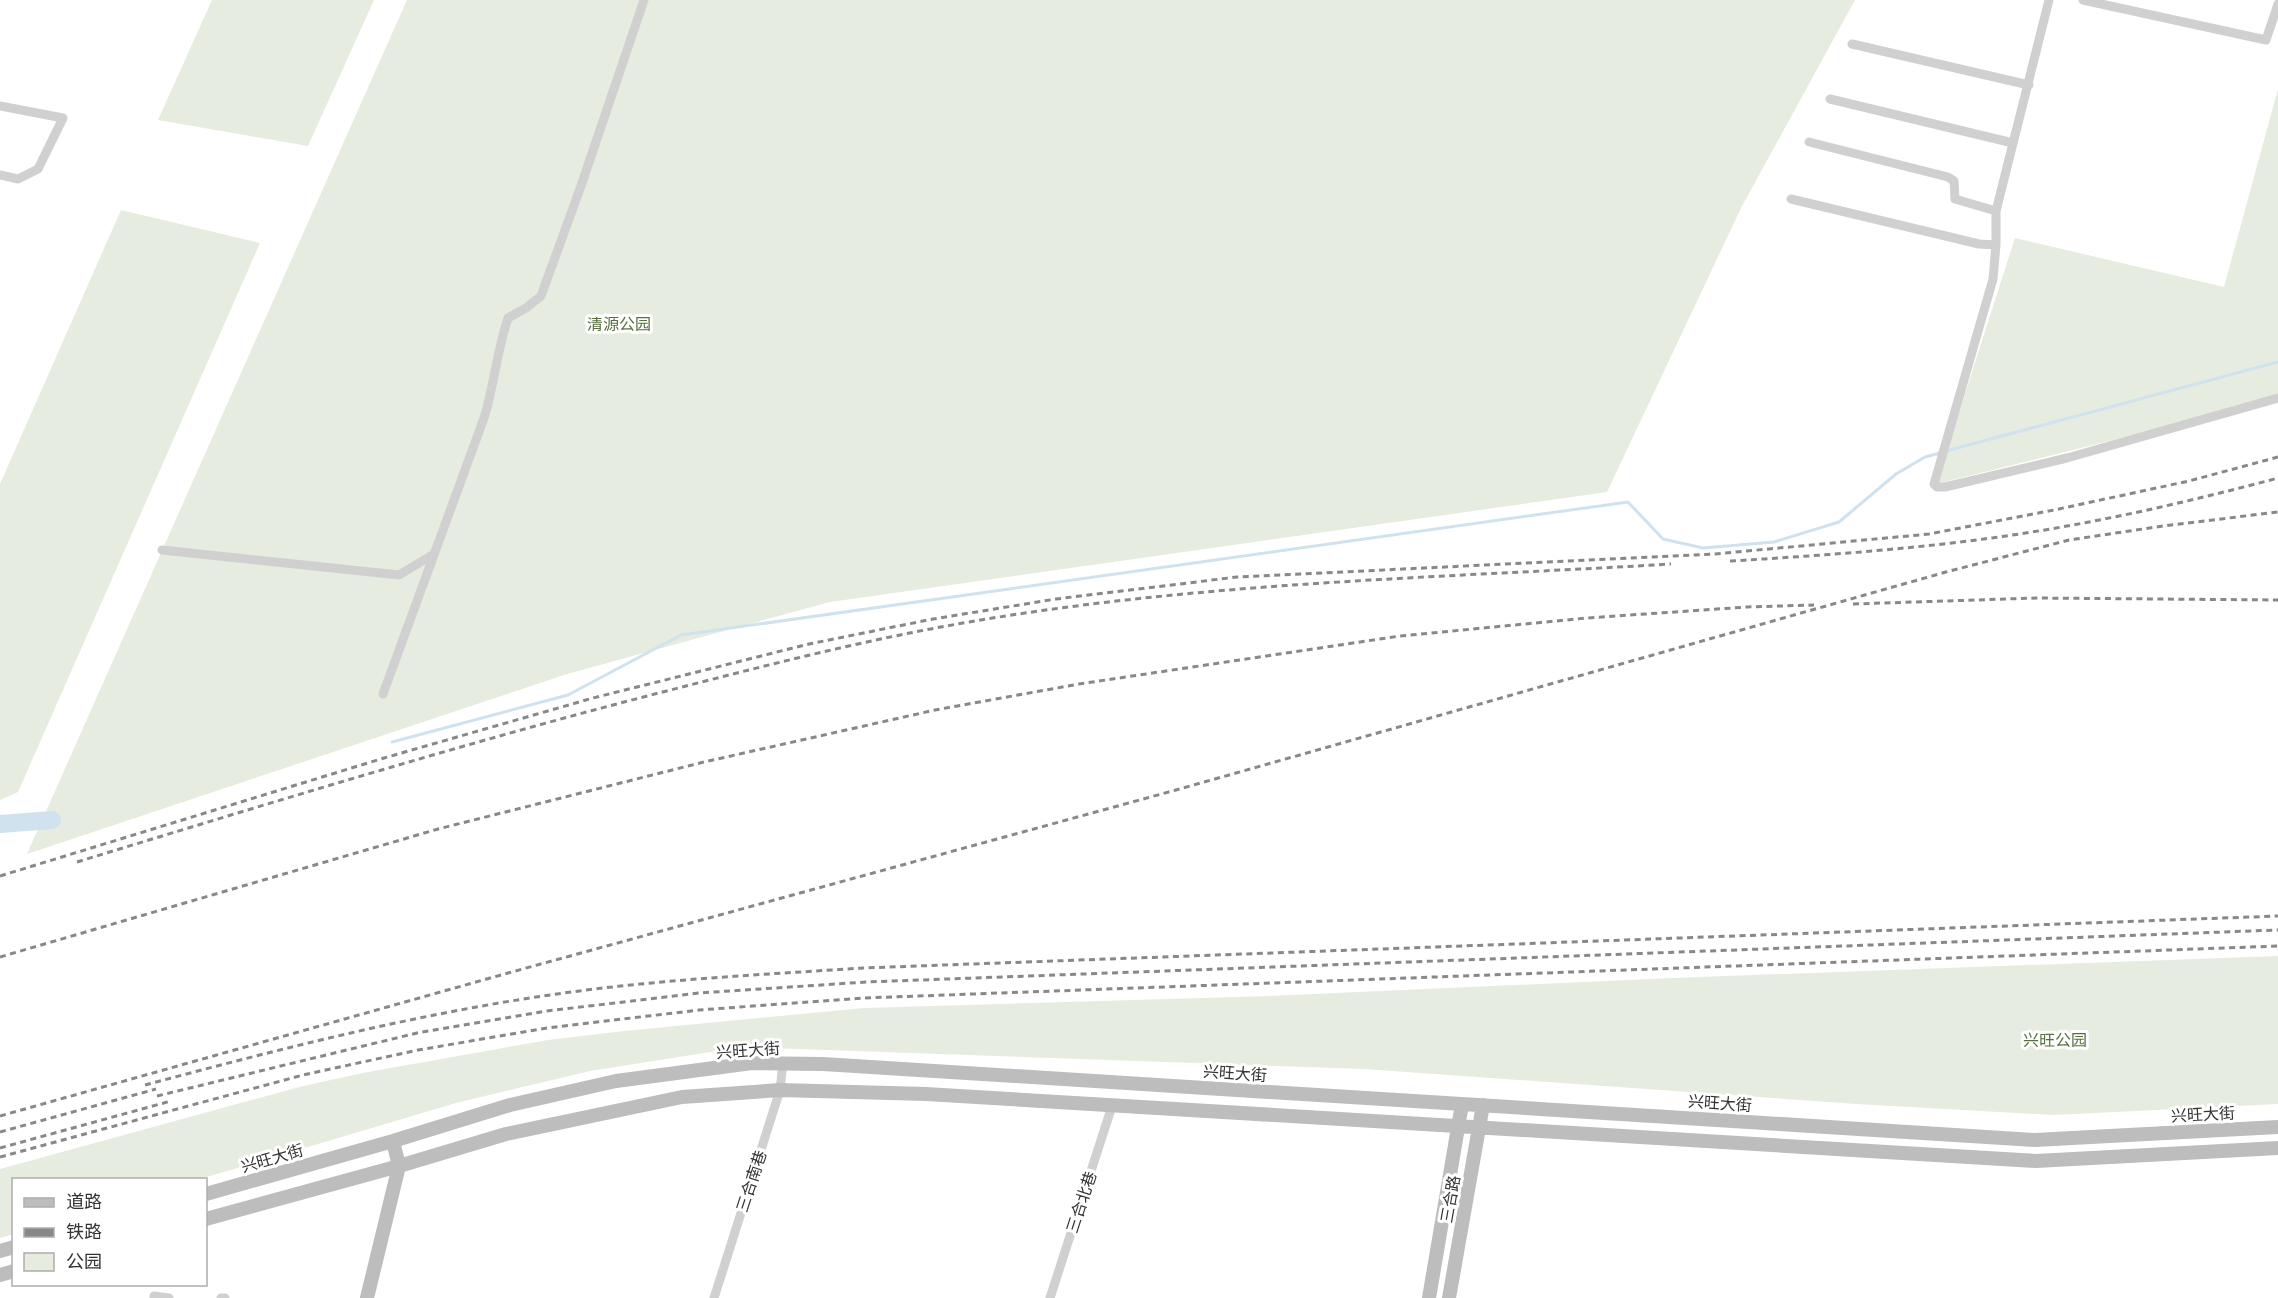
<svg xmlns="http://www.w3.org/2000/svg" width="2278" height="1298" font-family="'Titillium Web','Noto Sans SC',sans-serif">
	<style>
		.green { fill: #e6ecdf }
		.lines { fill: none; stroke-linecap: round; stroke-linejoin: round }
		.stream { stroke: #cfe2ee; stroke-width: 3 }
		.river { stroke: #cfe2ee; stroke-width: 18 }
		.street { stroke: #d0d0d0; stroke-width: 9 }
		.secondary { stroke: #bdbdbd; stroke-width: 14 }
		.rail { stroke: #888; stroke-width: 3; stroke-dasharray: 6 4.5; stroke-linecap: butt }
		.labels { text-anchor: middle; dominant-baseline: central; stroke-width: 6; stroke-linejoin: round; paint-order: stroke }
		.park-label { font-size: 16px; fill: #56703f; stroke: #fff }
		.street-label { font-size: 16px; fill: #333; stroke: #fff }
	</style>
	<rect width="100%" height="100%" fill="#fff"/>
	<path class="green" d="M212 0H374L308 146 158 120Z
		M407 0H1855L1741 208 1607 492 830 602 567 674 27 854Z
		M2278 89V399L1936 484 2015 238 2224 287Z
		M121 210 260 243 18 792 0 800V484Z
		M2278 956V1104L2054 1115 1857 1104 1365 1069 742 1047 590 1071 456 1103 200 1179 14 1180 13 1234 0 1238V1169L303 1086 368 1072 548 1040 624 1031 864 1008 1270 996 1672 978Z"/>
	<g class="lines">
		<path class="stream" d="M1946 451 2278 362
			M392 742 568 695 681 635 1628 502 1663 539 1703 548 1774 542 1839 522 1896 474 1925 457 1940 453"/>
		<path class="river" d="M0 824 52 820"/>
		<path class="street" d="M2049 0 1996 211V245L1993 279 1934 484 1937 487H1945L2067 458 2278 398
			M2083 0 2266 40 2278 4
			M1852 44 2029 85
			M1830 99 2013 143
			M0 106 63 118 38 169 18 179 0 175
			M1809 142 1948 177 1954 181 1955 199 1996 211
			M1791 199 1979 244 1996 245
			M162 550 399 575 434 554
			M383 694 484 418C494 385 497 351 508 318L526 308 541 296 581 186 644 0
			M154 1298V1296L169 1298
			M221 1298H225
			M714 1298 780 1090 783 1063
			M1050 1298 1112 1106"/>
		<path class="secondary" d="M206 1194 393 1141 510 1105 616 1081 752 1063 823 1064 2035 1140 2278 1127
			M206 1219 399 1166 506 1134 682 1097 780 1090 926 1094 2036 1161 2278 1148
			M0 1251 14 1247
			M0 1275 14 1271
			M367 1298 399 1166 393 1141
			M1429 1298 1462 1104
			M1449 1298 1483 1105"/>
		<path class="rail" d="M1730 561C1815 556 1900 550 1984 539 2083 526 2181 504 2278 478
			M1853 604 2037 598 2278 600
			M77 862C280 800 484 737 690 685 783 661 875 638 969 622 1201 582 1437 578 1671 564
			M0 876 384 758 593 698 809 644 933 619 1056 599 1237 577 1715 554 1929 534 2054 510 2189 481 2278 457
			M0 957 438 829 704 762 935 710 1079 684 1400 636 1587 618 1747 607 1814 605
			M145 1085C276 1050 408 1016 543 996 649 980 756 975 863 968L2278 916
			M157 1096 417 1033 547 1011 699 993 866 982 2278 930
			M0 1116 508 973 1176 790 1946 572 2069 540 2163 526 2278 512
			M0 1132 156 1089
			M0 1148 171 1101
			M0 1157 303 1075 418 1050 547 1028 699 1010 864 998 2278 946"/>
	</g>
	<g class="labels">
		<g class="park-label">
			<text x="619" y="324">清源公园</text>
			<text x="2055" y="1040">兴旺公园</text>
		</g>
		<g class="street-label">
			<text transform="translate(748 1050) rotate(-4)">兴旺大街</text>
			<text transform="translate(1235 1073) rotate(4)">兴旺大街</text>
			<text transform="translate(1720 1103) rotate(4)">兴旺大街</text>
			<text transform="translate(2203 1114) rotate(-3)">兴旺大街</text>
			<text transform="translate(272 1158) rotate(-16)">兴旺大街</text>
			<text transform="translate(751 1181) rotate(-72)">三合南巷</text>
			<text transform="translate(1450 1199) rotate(-80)">三合路</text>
			<text transform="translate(1081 1202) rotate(-72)">三合北巷</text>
		</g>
	</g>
	<rect x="12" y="1178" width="195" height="108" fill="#ffffff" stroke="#adadad" stroke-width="1.5"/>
	<rect x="24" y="1198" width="30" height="9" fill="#bdbdbd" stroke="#adadad" stroke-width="1.5"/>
	<text x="66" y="1208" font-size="18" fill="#333333">道路</text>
	<rect x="24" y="1228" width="30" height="9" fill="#888888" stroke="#adadad" stroke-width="1.5"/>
	<text x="66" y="1238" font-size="18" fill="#333333">铁路</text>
	<rect x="24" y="1253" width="30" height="18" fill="#e6ecdf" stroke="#adadad" stroke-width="1.5"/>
	<text x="66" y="1268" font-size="18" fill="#333333">公园</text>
</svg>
